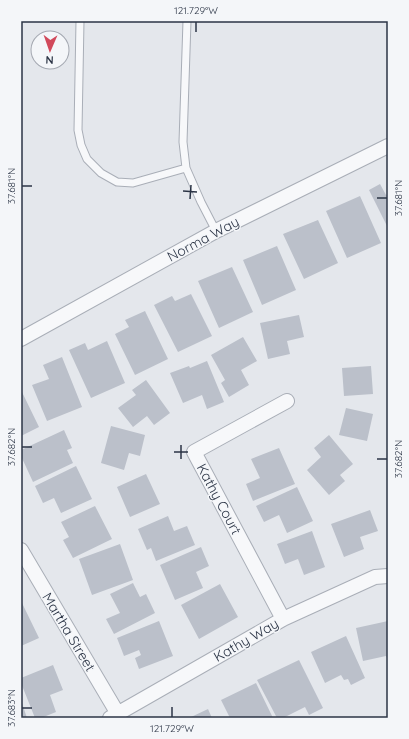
<svg xmlns="http://www.w3.org/2000/svg" width="409" height="739" font-family="Quicksand,sans-serif">
	<style>
		.building { fill: #bbc0ca }
		.lines { fill: none; stroke-linecap: round; stroke-linejoin: round }
		.lane-casing { stroke: #a9aeb7; stroke-width: 9 }
		.street-casing { stroke: #a9aeb7; stroke-width: 16 }
		.lane { stroke: #f7f8fa; stroke-width: 7 }
		.street { stroke: #f7f8fa; stroke-width: 14 }
		.ticks { fill: none; stroke: #2b3445; stroke-width: 1.5 }
		.labels { text-anchor: middle; dominant-baseline: central; stroke-width: 3; stroke-linejoin: round; paint-order: stroke }
		.street-label { font-size: 14px; fill: #2b3445; stroke: #f4f6f9 }
		.neatline { fill: none; stroke: #2b3445; stroke-width: 1.5 }
		.ticks-label { font-size: 10px; text-anchor: middle; fill: #2b3445 }
	</style>
	<rect width="100%" height="100%" fill="#e4e7ec"/>
	<path class="building" d="M380 184 386 195 388 194V228L369 190Z
		M360 196 381 243 347 258 326 211Z
		M318 220 338 263 304 279 283 234Z
		M277 246 296 290 262 305 243 260Z
		M232 267 253 312 219 328 198 281Z
		M191 294 212 336 178 352 154 305 172 296 175 301Z
		M145 311 168 359 135 375 115 334 129 327 125 320Z
		M299 315 304 337 287 341 290 354 268 359 260 323Z
		M243 337 257 361 241 370 249 385 229 397 221 383 225 380 211 355Z
		M107 341 125 383 91 398 69 350 85 343 88 350Z
		M62 357 82 407 47 421 32 385 49 379 43 365Z
		M207 361 224 402 207 409 202 395 183 403 170 373 189 366 190 368Z
		M371 366 373 394 344 396 342 368Z
		M146 380 170 413 154 425 147 416 133 427 118 408 136 395 132 390Z
		M21 390 39 427 21 436Z
		M346 408 373 414 367 441 339 435Z
		M111 426 145 435 140 456 129 453 124 470 101 463Z
		M64 430 72 448 67 450 73 463 33 482 21 456V450Z
		M329 435 353 464 340 475 345 481 329 495 307 470 321 457 314 448Z
		M279 448 295 484 253 501 246 484 260 478 251 459Z
		M76 466 92 499 61 513 54 498 43 503 35 486Z
		M146 474 160 504 130 517 117 487Z
		M297 487 313 521 287 533 279 515 264 522 256 506Z
		M95 506 112 539 73 558 63 540 69 537 61 522Z
		M370 510 378 531 360 537 364 549 344 557 331 524Z
		M168 516 174 531 187 526 195 545 156 561 151 548 147 550 138 529Z
		M312 531 325 567 304 575 298 559 285 564 277 544Z
		M120 544 133 580 92 595 79 559Z
		M201 547 209 566 196 572 203 588 175 600 160 565Z
		M133 583 140 597 146 594 155 613 114 634 106 619 120 613 110 594Z
		M220 584 238 617 199 639 181 605Z
		M22 603 39 638 21 646V604Z
		M159 621 173 656 139 669 135 658 141 655 139 650 124 656 117 638Z
		M388 621V660L386 656 363 661 356 628Z
		M346 636 365 678 351 685 348 679 344 680 341 675 325 683 311 652Z
		M299 660 323 708 309 715 305 707 283 718H277L257 680Z
		M53 665 63 690 50 695 56 712 41 718H35L21 683V678Z
		M256 683 273 718H230L221 700Z
		M21 700 27 718H21Z
		M208 709 212 718H189Z"/>
	<g class="lines">
		<defs>
			<path id="lane" d="M80 21 78 130 81 145 87 159 101 173 117 182 133 183 186 168 183 142 187 21
				M186 168 201 202 216 231"/>
			<path id="street" d="M21 339 216 231 388 146
				M21 550 118 714
				M283 619 194 452 287 401
				M110 718 283 619 375 577 388 576"/>
		</defs>
		<use href="#lane" class="lane-casing"/>
		<use href="#street" class="street-casing"/>
		<use href="#lane" class="lane"/>
		<use href="#street" class="street"/>
	</g>
	<path class="ticks" d="M196 32V22M22 186H32M183 191 197 192M377 198H387M190 199 191 185M22 447H32M174 452H188M181 459V445M377 459H387M22 708H32M172 717V707"/>
	<g class="labels">
		<g class="street-label">
			<text transform="translate(203 239) rotate(-28)">Norma Way</text>
			<text transform="translate(219 499) rotate(62)">Kathy Court</text>
			<text transform="translate(69 632) rotate(59)">Martha Street</text>
			<text transform="translate(246 640) rotate(-30)">Kathy Way</text>
		</g>
	</g>
	<rect width="409" height="739" fill="none" stroke="#f4f6f9" stroke-width="44"/>
	<g transform="translate(50 50) rotate(182)"><circle r="19" fill="#f4f6f9" stroke="#a4a8b1"/>
	<path d="M0-3L7 15L0 10L-7 15Z" fill="#d1495b"/>
	<text y="-6" font-size="11" font-weight="bold" text-anchor="middle" fill="#2b3445">N</text>
	</g>
	<rect x="22" y="22" width="365" height="695" class="neatline"/>
	<g class="ticks-label">
		<text x="196" y="14">121.729°W</text>
		<text transform="translate(11 186) rotate(-90)" y="4">37.681°N</text>
		<text transform="translate(398 198) rotate(-90)" y="4">37.681°N</text>
		<text transform="translate(11 447) rotate(-90)" y="4">37.682°N</text>
		<text transform="translate(398 459) rotate(-90)" y="4">37.682°N</text>
		<text transform="translate(11 708) rotate(-90)" y="4">37.683°N</text>
		<text x="172" y="732">121.729°W</text>
	</g>
</svg>
